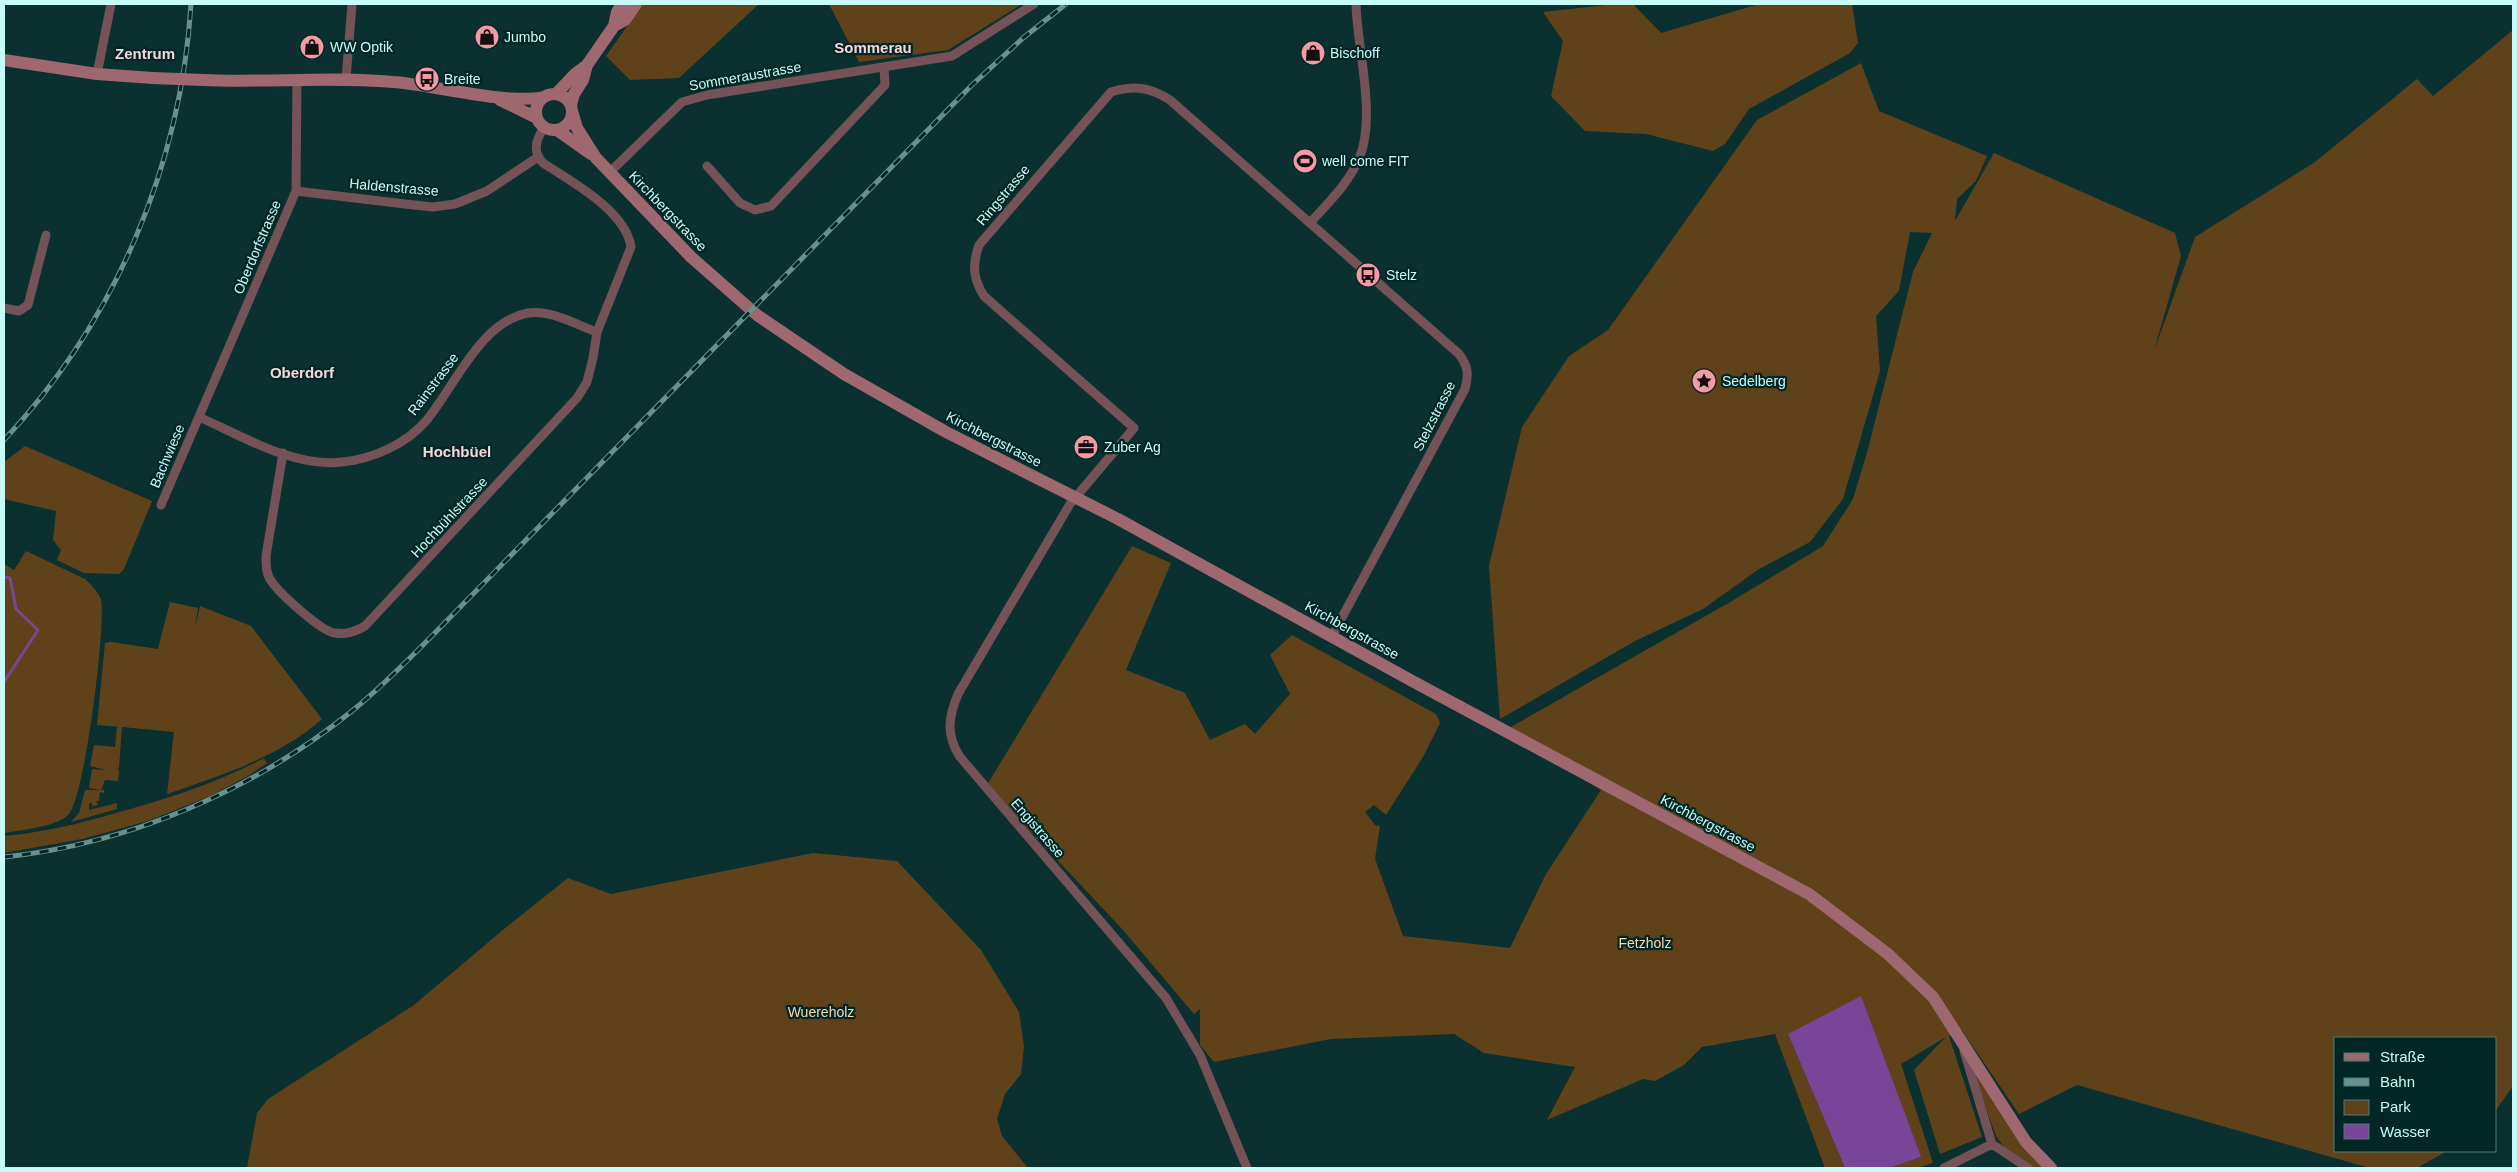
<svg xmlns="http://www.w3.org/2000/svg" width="2517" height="1172" font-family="Arial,sans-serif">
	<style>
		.green { fill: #60421a }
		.water { fill: #794599 }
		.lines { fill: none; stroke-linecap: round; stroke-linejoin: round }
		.stream { stroke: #794599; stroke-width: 3 }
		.street { stroke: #755257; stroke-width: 9 }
		.secondary { stroke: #9f676f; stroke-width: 12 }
		.rail-casing { stroke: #65928f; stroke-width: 5 }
		.rail { stroke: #002725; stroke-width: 3; stroke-dasharray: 9; stroke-linecap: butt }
		.secondary-bridge { stroke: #9f676f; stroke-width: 12 }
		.labels { text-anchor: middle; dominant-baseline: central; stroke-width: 4.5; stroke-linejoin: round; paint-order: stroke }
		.poi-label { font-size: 14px; fill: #c7fbf7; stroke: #002725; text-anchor: start }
		.street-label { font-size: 14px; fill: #c7fbf7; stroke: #002725 }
		.park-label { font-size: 14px; fill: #fad7ad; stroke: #002725 }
		.neighbourhood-label { font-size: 15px; font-weight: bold; fill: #f9d5d9; stroke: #002725 }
	</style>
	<rect width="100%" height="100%" fill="#0a312f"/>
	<path class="green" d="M643 4H759L679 78 630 80 606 56Z
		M829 4H1022L948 50 859 62Z
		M1615 4H1633L1661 33 1759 4H1852L1858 43 1850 53 1749 109 1725 144 1713 151 1646 134 1585 131 1551 96 1563 41 1543 12Z
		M2513 30V1086L2496 1110V1038H2336V1151H2447L2417 1168H2370L2077 1085 2019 1114 1961 1029 1949 1036 1982 1137 1940 1154 1914 1070 1946 1037 1901 1064 1933 1163 1918 1168H1889L1921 1157 1788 1034 1845 1168H1825L1775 1034 1702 1047 1684 1065 1655 1081 1643 1079 1547 1120 1575 1067 1484 1053 1454 1034 1331 1039 1214 1062 1200 1045V1009L1194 1014 1123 930 987 785 1132 546 1171 563 1126 670 1185 693 1210 740 1245 724 1255 734 1290 694 1270 655 1292 635 1436 714 1440 723 1423 757 1386 815 1374 805 1365 812 1375 825 1380 826 1375 859 1403 936 1510 948 1546 874 1601 790 1504 731 1732 601 1823 546 1853 499 1868 449 1913 272 1932 233 1910 232 1899 291 1876 316 1880 371 1843 499 1810 542 1759 569 1703 609 1635 641 1500 719 1489 566 1522 427 1569 356 1608 330 1757 120 1861 63 1879 111 1987 156 1976 181 1957 199 1955 221 1994 153 2175 233 2181 256 2154 351 2195 237 2315 162 2417 79 2433 96Z
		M25 446 152 501 124 569 119 574 84 573 57 560 61 550 53 540 56 511 4 499V462Z
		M26 551 85 579C90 584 99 592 101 600 106 626 85 795 69 814 58 827 20 830 4 833V669L6 667 4 668V564L14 570Z
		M170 602 198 608 195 628 200 606 251 626 322 719C280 757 219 776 167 794L174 732 122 727 119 768 117 769 119 770 118 781 105 780 101 790H104V793L100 792 99 801H96L98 805 92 806V802L89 804V810L117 803V809L71 822 79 813 85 790H100L89 788 92 769 106 770 90 766 94 745 115 747 117 727H120L97 725 105 643 111 642 158 649Z
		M264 758 267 763 248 776 210 796 148 821 82 839 4 853V836C50 832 93 820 137 807 181 794 223 780 264 758Z
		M813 853 897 861 981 950 1019 1012 1024 1047 1021 1074 1005 1094 997 1119 1002 1136 1028 1168H247L257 1113 268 1099 414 1005 504 929 568 878 611 894Z
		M1969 1062 2044 1168H2033L2004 1147 1996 1136Z"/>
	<path class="water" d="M1861 996 1921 1157 1889 1168H1845L1788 1034Z"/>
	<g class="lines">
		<path class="stream" d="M4 577 10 578 16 609 38 630 4 682"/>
		<path class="street" d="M97 74 111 4
			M346 79 352 4
			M707 166 740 203 755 210 771 206 885 85 884 67
			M609 173 682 102 707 95 952 56 1034 4
			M296 191 405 204 433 207 455 204 487 191 538 157
			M1310 223C1328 203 1348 184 1359 159 1377 116 1357 49 1356 4
			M4 308 19 311 28 305 46 235
			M199 417C242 436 294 468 342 462 373 459 406 444 426 421 455 386 480 322 528 313 549 309 577 325 597 332
			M283 453 266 556C266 565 266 575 272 582 280 594 322 632 335 633 347 635 356 631 365 626L577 398 587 382 593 358 597 332 631 247C626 211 572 182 543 163 532 151 536 140 544 127
			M161 505 296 191 297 79
			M1964 1051 1992 1144
			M1992 1144 2028 1168
			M1247 1168 1200 1055 1166 998 960 757C946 735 948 718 958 694L1070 504 1134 428 984 296C973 279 972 265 979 245L1111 92C1135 85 1149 87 1170 100L1459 354C1468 366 1469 374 1465 389L1332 636
			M1944 1168 1992 1144"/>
		<path class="secondary" d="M614 26 625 20 636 4
			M4 60 97 74 153 78
			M203 80C266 83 329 76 393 82 435 85 506 105 544 97
			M556 94 576 73 587 65
			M536 112a18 18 0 1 1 36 0a18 18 0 1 1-36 0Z
			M500 100 537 118
			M571 105 574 94 583 80 587 65 614 26 617 12 622 4
			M572 111 577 128 596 158 691 257 757 315 844 374 946 432 1118 519 1414 682 1809 894 1888 954 1933 997 2026 1142 2051 1168
			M557 130 591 154"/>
		<defs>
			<path id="rail" d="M4 440C115 322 181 165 191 4
				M4 857C129 844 254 790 352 711 377 691 401 667 424 644L972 85 1023 38 1066 4"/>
		</defs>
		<use href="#rail" class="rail-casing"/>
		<use href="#rail" class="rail"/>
		<path class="secondary-bridge" d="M153 78 203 80"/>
	</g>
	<defs>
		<symbol id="shop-disc" viewBox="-11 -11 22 22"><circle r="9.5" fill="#f49aa7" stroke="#002725"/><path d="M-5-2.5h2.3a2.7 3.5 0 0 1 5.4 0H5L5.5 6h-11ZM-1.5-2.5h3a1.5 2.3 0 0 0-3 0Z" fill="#111"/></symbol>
		<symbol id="bus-disc" viewBox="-11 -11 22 22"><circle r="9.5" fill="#f49aa7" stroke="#002725"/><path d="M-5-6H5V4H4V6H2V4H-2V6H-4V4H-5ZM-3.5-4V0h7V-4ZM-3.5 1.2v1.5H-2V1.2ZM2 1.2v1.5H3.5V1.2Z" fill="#111"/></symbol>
		<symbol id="stadium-disc" viewBox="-11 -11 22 22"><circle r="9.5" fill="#f49aa7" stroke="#002725"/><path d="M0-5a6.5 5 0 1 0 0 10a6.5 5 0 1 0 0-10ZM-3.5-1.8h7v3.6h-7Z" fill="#111"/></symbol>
		<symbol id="sight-disc" viewBox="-11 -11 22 22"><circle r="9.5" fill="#f49aa7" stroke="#002725"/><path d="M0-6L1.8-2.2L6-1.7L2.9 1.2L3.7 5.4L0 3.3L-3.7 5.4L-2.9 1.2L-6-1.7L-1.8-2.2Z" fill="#111"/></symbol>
		<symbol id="office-disc" viewBox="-11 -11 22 22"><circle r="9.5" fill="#f49aa7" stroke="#002725"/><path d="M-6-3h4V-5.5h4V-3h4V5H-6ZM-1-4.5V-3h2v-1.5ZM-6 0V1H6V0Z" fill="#111"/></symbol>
	</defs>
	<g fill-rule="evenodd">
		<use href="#shop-disc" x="473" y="23" width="28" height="28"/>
		<use href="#shop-disc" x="298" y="33" width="28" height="28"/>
		<use href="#shop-disc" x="1299" y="39" width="28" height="28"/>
		<use href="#bus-disc" x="413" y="65" width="28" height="28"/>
		<use href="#stadium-disc" x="1291" y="147" width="28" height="28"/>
		<use href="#bus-disc" x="1354" y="261" width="28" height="28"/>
		<use href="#sight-disc" x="1690" y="367" width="28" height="28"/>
		<use href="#office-disc" x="1072" y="433" width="28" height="28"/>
	</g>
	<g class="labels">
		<g class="poi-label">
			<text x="504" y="37">Jumbo</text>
			<text x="330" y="47">WW Optik</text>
			<text x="1330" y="53">Bischoff</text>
			<text x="444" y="79">Breite</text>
			<text x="1322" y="161">well come FIT</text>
			<text x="1386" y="275">Stelz</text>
			<text x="1722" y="381">Sedelberg</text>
			<text x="1104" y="447">Zuber Ag</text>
		</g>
		<g class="street-label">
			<text transform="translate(745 76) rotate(-10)">Sommeraustrasse</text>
			<text transform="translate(394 187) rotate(5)">Haldenstrasse</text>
			<text transform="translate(1003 195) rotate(-50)">Ringstrasse</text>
			<text transform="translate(668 211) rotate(46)">Kirchbergstrasse</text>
			<text transform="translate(257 247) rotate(-67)">Oberdorfstrasse</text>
			<text transform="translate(433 384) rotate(-53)">Rainstrasse</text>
			<text transform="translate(1434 416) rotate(-63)">Stelzstrasse</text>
			<text transform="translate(994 439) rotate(27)">Kirchbergstrasse</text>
			<text transform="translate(167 456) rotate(-67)">Bachwiese</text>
			<text transform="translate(449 517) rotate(-47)">Hochbühlstrasse</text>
			<text transform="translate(1352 630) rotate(29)">Kirchbergstrasse</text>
			<text transform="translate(1708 823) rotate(28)">Kirchbergstrasse</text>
			<text transform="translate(1038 828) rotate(49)">Engistrasse</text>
		</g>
		<g class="park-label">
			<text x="1645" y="943">Fetzholz</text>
			<text x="821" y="1012">Wuereholz</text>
		</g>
		<g class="neighbourhood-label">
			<text x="873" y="47">Sommerau</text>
			<text x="145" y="53">Zentrum</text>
			<text x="302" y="372">Oberdorf</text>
			<text x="457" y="451">Hochbüel</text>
		</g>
	</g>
	<rect width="2517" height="1172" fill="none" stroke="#c7fbf7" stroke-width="10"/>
	<rect x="2334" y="1037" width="162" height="115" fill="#002725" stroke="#507c79"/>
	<rect x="2344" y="1053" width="25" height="8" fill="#9f676f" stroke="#507c79"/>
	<text x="2380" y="1062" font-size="15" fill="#c7fbf7">Straße</text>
	<rect x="2344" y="1078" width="25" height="8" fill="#65928f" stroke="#507c79"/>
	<text x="2380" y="1087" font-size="15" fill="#c7fbf7">Bahn</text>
	<rect x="2344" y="1100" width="25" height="15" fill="#60421a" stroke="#507c79"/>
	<text x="2380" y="1112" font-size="15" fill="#c7fbf7">Park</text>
	<rect x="2344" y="1124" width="25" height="15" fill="#794599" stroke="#507c79"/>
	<text x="2380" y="1137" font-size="15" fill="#c7fbf7">Wasser</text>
</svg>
